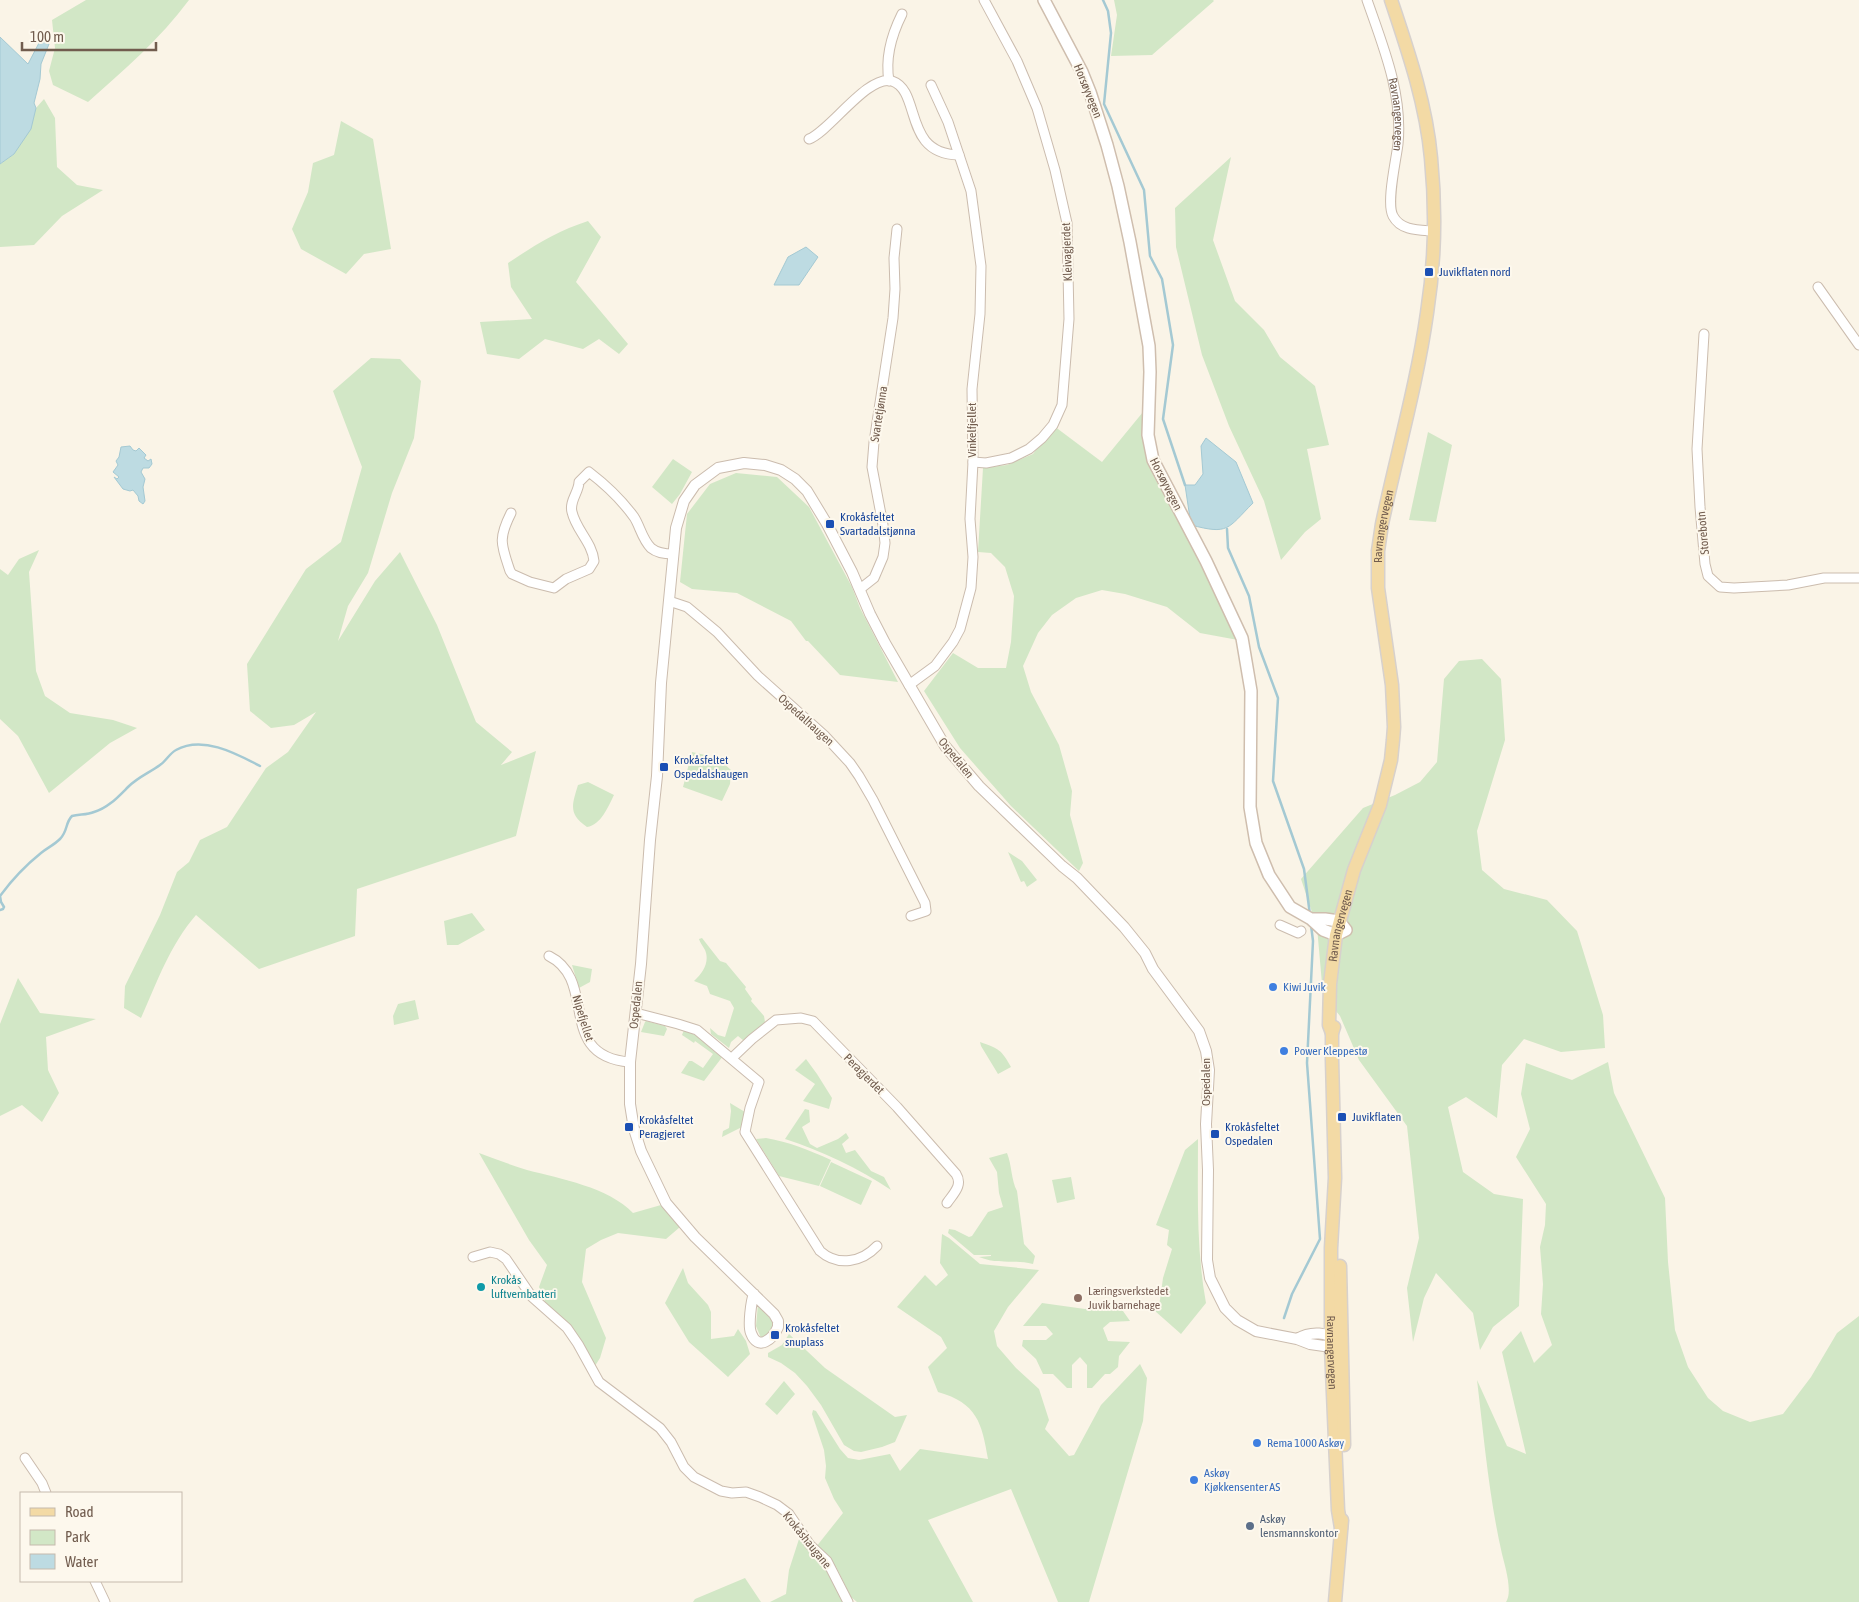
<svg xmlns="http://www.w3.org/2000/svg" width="1859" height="1602" font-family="'Asap Condensed',sans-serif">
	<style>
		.green { fill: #d2e7c6 }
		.water { fill: #bddbe2; stroke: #a4c9d3 }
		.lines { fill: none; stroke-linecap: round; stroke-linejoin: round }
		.stream { stroke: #a4c9d3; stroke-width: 2.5 }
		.minor-casing { stroke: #cbbcae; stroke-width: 11 }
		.tertiary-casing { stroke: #cbbcae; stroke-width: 12 }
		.secondary-casing { stroke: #cfbeae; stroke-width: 14 }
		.primary-casing { stroke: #d7d1cd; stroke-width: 15 }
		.minor { stroke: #fff; stroke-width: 9 }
		.tertiary { stroke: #fff; stroke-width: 10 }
		.secondary { stroke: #fff; stroke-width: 11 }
		.primary { stroke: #f3daa5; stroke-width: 12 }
		.transit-dot { fill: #1a4fb4; stroke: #fdf8ed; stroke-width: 2 }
		.shop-dot { fill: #3f7fe0; stroke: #fdf8ed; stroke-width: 2 }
		.culture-dot { fill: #0f9aa8; stroke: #fdf8ed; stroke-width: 2 }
		.education-dot { fill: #8d6e63; stroke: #fdf8ed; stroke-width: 2 }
		.service-dot { fill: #5c6f8a; stroke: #fdf8ed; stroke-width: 2 }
		.labels { text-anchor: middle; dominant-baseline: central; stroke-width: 4; stroke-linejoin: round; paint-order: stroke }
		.street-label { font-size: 12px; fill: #715c4e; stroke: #fdf8ed }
		.transit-label { font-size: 12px; fill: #164399; stroke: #fdf8ed; text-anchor: start }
		.shop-label { font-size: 12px; fill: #366cbe; stroke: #fdf8ed; text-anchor: start }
		.culture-label { font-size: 12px; fill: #0d838f; stroke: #fdf8ed; text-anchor: start }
		.education-label { font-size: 12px; fill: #785e54; stroke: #fdf8ed; text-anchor: start }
		.service-label { font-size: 12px; fill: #4e5e75; stroke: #fdf8ed; text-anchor: start }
	</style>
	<rect width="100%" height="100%" fill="#faf4e7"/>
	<path class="green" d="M86 0H189C160 39 124 70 88 102L53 85 49 71 55 48 52 20Z
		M1114 0H1213L1214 1 1152 55 1111 56 1117 15Z
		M44 99 55 118 57 167 77 185 103 190 62 216 34 245 0 247V164L14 154 36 108Z
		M341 121 373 139 391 249 364 254 346 274 301 249 292 229 308 192 313 163 334 155Z
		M1231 157 1213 240 1235 301 1264 330 1280 357 1315 386 1329 445 1307 449 1321 519 1305 532 1281 560 1264 501 1229 426 1202 355 1176 247 1175 208Z
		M588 221 601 237 576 282 628 344 619 354 599 339 583 349 545 339 519 359 487 354 480 322 532 319 511 287 508 263C535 245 557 231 588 221Z
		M371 358 400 359 421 381 414 438 392 493 368 573 348 606 338 641 375 581 400 552 437 625 476 722 512 752 501 765 536 751 516 836 357 889 355 936 259 969 196 915C170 945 157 982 141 1018L124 1008 125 986 160 915 177 872 189 862 200 840 227 827 266 768 288 752 316 712 294 725 271 728 250 711 247 664 306 569 341 542 362 467 333 391Z
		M1143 412 1144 445 1157 481 1204 567 1238 640 1200 633 1167 607 1125 594 1102 590 1076 598 1052 615 1038 633 1023 666 1031 692 1059 745 1072 791 1070 815 1083 863 1079 871 1011 806 960 748 924 691 953 653 978 668H1006L1011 642 1014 596 1005 567 991 553 978 552 983 468 1007 465 1033 454 1054 426 1102 462Z
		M1428 432 1452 445 1436 522 1409 520Z
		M673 459 692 472 680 494 672 504 652 487Z
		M736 473 777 477 809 507 852 587 860 608 898 682 840 675 808 641H806L791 621 737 593 692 589 680 582 687 514 710 484Z
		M39 550 29 572 36 671 45 696 70 713 113 720 137 728 110 743 49 793 18 736 0 719V569L8 575 19 559Z
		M1482 659 1501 679 1505 740 1477 831 1482 870 1504 889 1547 900 1577 931 1603 1015 1605 1048 1561 1052 1524 1039 1502 1065 1497 1118 1466 1097 1448 1107 1463 1172 1494 1194 1523 1199 1519 1306 1493 1327 1480 1350 1473 1313 1436 1273 1424 1298 1413 1342 1407 1288 1419 1238 1407 1126 1359 1060 1340 1016 1323 995 1317 927 1301 879 1363 808 1395 795 1420 782 1437 762 1444 679 1459 661Z
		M692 752C707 755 720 759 731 770L730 784 722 801 683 787Z
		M588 782 614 795C608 807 601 825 587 827 568 814 572 805 578 785Z
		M1008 852 1022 861 1037 880 1027 887 1024 881 1021 882Z
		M472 913 485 930 458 945H447L444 921Z
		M702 938 720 961 726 963 746 987 745 989 752 999 751 1001 764 1016 765 1022 744 1041 738 1036 731 1042 729 1048 711 1034 710 1028 718 1035 725 1037 734 1008 730 1001 710 994 707 986 694 981C703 973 710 962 705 950 703 946 700 943 699 939Z
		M572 965 592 969 590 982 579 988Z
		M18 978 40 1013 96 1019 46 1037 48 1070 59 1093 42 1122 22 1105 0 1116V1024Z
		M415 1000 419 1019 394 1025 393 1016 398 1004Z
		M646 1021 665 1026 667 1029 664 1036 641 1032 645 1022Z
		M684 1030 697 1036 716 1053 718 1052 723 1056 704 1081 681 1073 689 1061H692L703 1068 713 1054 695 1041 694 1043 682 1035Z
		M980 1042C999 1049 1001 1049 1011 1067L998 1074 981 1046Z
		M806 1059 817 1074 832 1098 829 1109 803 1101 815 1084 795 1070Z
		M1608 1062 1614 1093 1665 1198 1668 1262 1675 1330 1688 1367 1708 1398 1723 1411 1750 1422 1783 1414 1811 1377 1837 1333 1859 1316V1602H1506C1513 1592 1505 1566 1502 1554 1489 1497 1484 1438 1477 1380L1507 1446 1526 1454 1502 1352 1521 1331 1534 1363 1552 1345 1541 1314 1543 1284 1540 1247 1545 1225 1546 1204 1516 1157 1530 1129 1521 1094 1526 1063 1572 1080Z
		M730 1103 745 1112 742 1127 722 1137 723 1131 729 1128 731 1111Z
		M805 1109 809 1110 810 1122 802 1127 810 1144 817 1148 838 1139 846 1133 849 1138 842 1144 846 1153 855 1150 871 1171 884 1177 891 1190C860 1169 820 1150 785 1139Z
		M766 1138C789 1142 809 1150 831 1160L819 1186 779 1176 756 1139Z
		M1198 1139C1198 1193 1196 1249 1206 1303L1181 1334 1155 1311 1160 1300 1163 1278 1172 1249 1167 1245 1169 1230 1156 1225 1185 1150Z
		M479 1153C495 1159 511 1165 527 1170 561 1179 608 1187 633 1213L661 1205 680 1227 666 1239 618 1233 601 1240 586 1249 582 1282 606 1338 600 1358 593 1369 548 1309 539 1287 547 1265 529 1240Z
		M1007 1153C1012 1165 1011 1180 1017 1191L1024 1244 1035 1256 1033 1264C1013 1259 999 1265 979 1257L991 1256V1255H974L948 1233 949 1229 955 1230 969 1237 972 1236 988 1212 1003 1207 999 1193 997 1172 989 1158Z
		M831 1162 872 1181 861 1205 820 1186Z
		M1071 1177 1075 1199 1057 1203 1052 1180Z
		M942 1234 949 1238 980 1264 1039 1270 1008 1307 994 1331 997 1346 1016 1368 1039 1389 1049 1420 1045 1429 1069 1456 1074 1455 1101 1405 1140 1364 1147 1378 1143 1421 1089 1602H1058L1011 1489 928 1520 973 1602H857L851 1597 836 1567 816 1547 843 1513 834 1499 825 1478 826 1466 824 1450 812 1414 813 1410 816 1411 840 1449 848 1458 859 1460 890 1454 900 1471 920 1449 988 1459C982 1423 977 1403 938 1392L928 1367 947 1348 941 1337 897 1307 925 1275 936 1286 948 1275 940 1263Z
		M683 1268 688 1283 708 1305 711 1312V1339L734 1336 738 1329 746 1341 750 1354 728 1377 689 1342 665 1303Z
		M1116 1301 1130 1321 1110 1322 1103 1328 1108 1341 1130 1342 1119 1356 1118 1367 1110 1374H1105L1092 1388H1087V1365L1080 1357 1072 1365V1388H1067L1053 1374H1043L1036 1359 1022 1346 1023 1340H1046L1053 1334 1046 1326H1023L1042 1303 1085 1309Z
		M758 1304 774 1323V1327L769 1336 761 1338 756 1326Z
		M789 1334 825 1368 895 1417 907 1415 895 1442 882 1447 861 1452 854 1451 844 1445 821 1405 807 1386 795 1373 781 1363 768 1357V1353L782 1345Z
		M784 1381 795 1394 777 1415 765 1404Z
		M799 1539 829 1571 846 1602H770L786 1594 789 1570Z
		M745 1578 761 1602H693L695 1599Z"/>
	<path class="water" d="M0 37 28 64 40 41 49 44 41 64 40 79 34 103 36 108 31 129 14 154 0 164Z
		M806 247 818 257 799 285H774L788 257Z
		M1206 438 1236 462 1253 503C1227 529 1229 535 1191 525L1185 485H1195L1203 474 1201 446Z
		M130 446 133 450 136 451 139 448 146 455 144 458 148 461 151 459 152 464 149 468H143L141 472 145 479 143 487 145 501 143 504 139 501 138 496 133 490 130 491 123 489 114 477 117 479 119 477 113 472 118 465 116 461 119 457 121 447Z"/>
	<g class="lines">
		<path class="stream" d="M1103 0 1108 11 1111 33 1104 104 1144 190 1150 256 1162 279 1173 345 1163 419 1185 485
			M1227 529 1228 548 1249 596 1259 647 1278 698 1273 781 1304 869 1310 915
			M0 910 3 909 4 907 1 902 0 896C11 881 26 865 41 853 47 848 54 845 60 839 68 831 65 823 72 816 79 814 87 815 94 812 108 808 118 797 128 787 138 777 149 773 160 765 166 761 170 753 176 750 203 735 237 754 260 766
			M1284 1318 1292 1294 1320 1239 1307 1063 1313 941 1311 925"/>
		<defs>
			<g id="minor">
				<path id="s1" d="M1367 0C1383 46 1403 94 1398 144 1396 161 1386 203 1393 216 1401 231 1419 230 1433 231"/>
				<path d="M889 81C885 58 892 34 902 14"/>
				<path d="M809 139C830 131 868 74 892 81 922 91 902 154 959 155"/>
				<path d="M1818 287 1859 345"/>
				<path d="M1704 334 1697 449 1700 507 1705 564 1708 576 1720 587 1734 588 1788 585 1824 578H1859"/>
				<path d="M973 462 986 463 1011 458 1029 449 1042 438 1053 425 1062 405 1069 319 1067 223 1055 170 1037 108 1017 61 984 0"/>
				<path d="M511 513C498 539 501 544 510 571L512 574 530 582 554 588 566 579 589 569 594 561C592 542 576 530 572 512 569 501 579 492 579 482L589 472C606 485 621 499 634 517 640 526 642 539 651 548 657 553 665 554 673 554"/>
				<path d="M860 589 874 578 883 557 885 543 883 525 872 467 874 442 893 318 895 289 894 258 897 229"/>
				<path d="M669 601 687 607 717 632 758 676 824 735 850 763 859 776 873 800 925 903 926 911 911 916"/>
				<path d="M909 685 935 666 953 642 960 629 971 588 973 557 970 519 973 462 972 389 980 314 981 266 971 191 948 122 931 85"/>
				<path d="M1280 925 1298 933 1301 931"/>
				<path d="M549 956C599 981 555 1056 630 1062"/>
				<path d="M636 1013 678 1024 697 1030 759 1082 750 1108 745 1132 820 1251C838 1267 862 1262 877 1246"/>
				<path d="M732 1058 752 1039 776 1020 801 1018 813 1021 897 1107 956 1174C963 1185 954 1193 947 1203"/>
				<path d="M473 1257 490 1252 499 1254 506 1259 532 1297 567 1328 578 1344 599 1382 660 1428 671 1442 684 1467 694 1477 721 1491 732 1493 746 1492 760 1497 777 1505 789 1514 810 1545 827 1561 848 1602"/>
				<path d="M25 1458 42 1483 46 1493"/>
				<path d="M95 1581 105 1602"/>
			</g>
			<path id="tertiary" d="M754 1294C751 1301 748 1326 751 1333 758 1352 773 1339 778 1327V1321L774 1314 695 1237 666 1203 641 1151 634 1129 630 1104V1062L641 964 650 840 657 776 661 683 676 528 684 501 695 485 718 468 744 463 765 465 781 470 795 479 807 491 827 524 852 572 870 614 885 643 945 746 979 786 1062 866 1077 878 1124 927 1145 953 1153 969 1199 1031 1206 1051 1209 1070 1206 1124 1208 1170 1207 1260 1210 1278 1225 1308 1237 1320 1256 1331 1297 1339 1310 1344 1331 1347 1341 1340C1326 1333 1312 1330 1297 1339"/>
			<path id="secondary" d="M1044 0 1082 72 1090 92 1107 145 1118 186 1130 242 1149 346 1150 372 1148 435 1153 460 1206 561 1242 638 1251 691 1250 807 1256 843 1269 875 1290 907 1311 919 1323 930 1336 935 1346 930 1339 921 1325 919H1311"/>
			<g id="primary">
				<path id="s2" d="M1334 1027 1332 1033V1059L1335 1178 1331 1248V1347L1338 1510 1341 1528"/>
				<path id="s3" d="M1332 1033 1329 1025 1330 984 1336 935 1354 870 1380 805 1391 760 1393 740 1394 727 1392 685 1378 588V551L1382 524C1397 453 1417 384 1427 313 1435 262 1436 209 1431 158 1426 103 1408 51 1391 0"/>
				<path d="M1340 1266 1344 1445"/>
				<path d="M1335 1602 1342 1520"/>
			</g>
		</defs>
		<use href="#minor" class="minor-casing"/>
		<use href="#tertiary" class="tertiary-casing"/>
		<use href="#secondary" class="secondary-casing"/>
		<use href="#primary" class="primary-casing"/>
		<use href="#minor" class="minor"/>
		<use href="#tertiary" class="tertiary"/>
		<use href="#secondary" class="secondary"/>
		<use href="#primary" class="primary"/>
	</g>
	<g class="transit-dot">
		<rect x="1424" y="267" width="10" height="10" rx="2.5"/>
		<rect x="825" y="519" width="10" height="10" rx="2.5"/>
		<rect x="659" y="762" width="10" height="10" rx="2.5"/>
		<rect x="1337" y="1112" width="10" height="10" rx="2.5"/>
		<rect x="624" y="1122" width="10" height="10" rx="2.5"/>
		<rect x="1210" y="1129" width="10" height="10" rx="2.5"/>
		<rect x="770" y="1330" width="10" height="10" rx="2.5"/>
	</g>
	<g class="shop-dot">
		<circle cx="1273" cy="987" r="5"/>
		<circle cx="1284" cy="1051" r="5"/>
		<circle cx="1257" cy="1443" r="5"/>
		<circle cx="1194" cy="1480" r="5"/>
	</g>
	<circle class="culture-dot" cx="481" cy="1287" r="5"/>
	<circle class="education-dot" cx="1078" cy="1298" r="5"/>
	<circle class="service-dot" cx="1250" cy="1526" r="5"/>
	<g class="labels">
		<g class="street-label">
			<text transform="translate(1088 91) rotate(68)">Horsøyvegen</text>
			<text stroke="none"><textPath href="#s1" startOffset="119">Ravnangervegen</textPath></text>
			<text transform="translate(1067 252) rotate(-92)">Kleivagjerdet</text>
			<text transform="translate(879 414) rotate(-81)">Svartetjønna</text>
			<text transform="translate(972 430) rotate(-90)">Vinkelfjellet</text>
			<text transform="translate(1166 484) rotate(63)">Horsøyvegen</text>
			<text stroke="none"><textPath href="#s3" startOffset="518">Ravnangervegen</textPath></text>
			<text transform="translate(1703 533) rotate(-95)">Storebotn</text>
			<text transform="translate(806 720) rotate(42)">Ospedalhaugen</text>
			<text transform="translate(956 758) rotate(51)">Ospedalen</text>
			<text stroke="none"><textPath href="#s3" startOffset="109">Ravnangervegen</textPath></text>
			<text transform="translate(636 1005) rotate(-84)">Ospedalen</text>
			<text transform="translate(583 1018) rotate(73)">Nipefjellet</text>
			<text transform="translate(864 1074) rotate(45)">Peragjerdet</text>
			<text transform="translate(1206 1082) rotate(-90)">Ospedalen</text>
			<text stroke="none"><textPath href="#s2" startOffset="326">Ravnangervegen</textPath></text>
			<text transform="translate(807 1540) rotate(51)">Krokåshaugane</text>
		</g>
		<g class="transit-label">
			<text x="1439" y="272">Juvikflaten nord</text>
			<text x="840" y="517">Krokåsfeltet<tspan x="840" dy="14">Svartadalstjønna</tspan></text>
			<text x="674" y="760">Krokåsfeltet<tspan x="674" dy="14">Ospedalshaugen</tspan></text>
			<text x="1352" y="1117">Juvikflaten</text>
			<text x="639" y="1120">Krokåsfeltet<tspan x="639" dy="14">Peragjeret</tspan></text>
			<text x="1225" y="1127">Krokåsfeltet<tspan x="1225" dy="14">Ospedalen</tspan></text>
			<text x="785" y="1328">Krokåsfeltet<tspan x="785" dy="14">snuplass</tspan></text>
		</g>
		<g class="shop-label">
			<text x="1283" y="987">Kiwi Juvik</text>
			<text x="1294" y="1051">Power Kleppestø</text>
			<text x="1267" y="1443">Rema 1000 Askøy</text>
			<text x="1204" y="1473">Askøy<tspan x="1204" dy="14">Kjøkkensenter AS</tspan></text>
		</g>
		<g class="culture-label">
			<text x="491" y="1280">Krokås<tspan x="491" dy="14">luftvernbatteri</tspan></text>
		</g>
		<g class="education-label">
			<text x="1088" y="1291">Læringsverkstedet<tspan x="1088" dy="14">Juvik barnehage</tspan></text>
		</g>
		<g class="service-label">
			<text x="1260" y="1519">Askøy<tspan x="1260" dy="14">lensmannskontor</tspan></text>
		</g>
	</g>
	<rect x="20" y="1492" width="162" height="90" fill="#fdf8ed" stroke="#c5baad"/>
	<rect x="30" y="1508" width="25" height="8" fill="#f3daa5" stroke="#c5baad"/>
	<text x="65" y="1517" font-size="15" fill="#715c4e">Road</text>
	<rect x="30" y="1530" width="25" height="15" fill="#d2e7c6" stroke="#c5baad"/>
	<text x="65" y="1542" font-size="15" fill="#715c4e">Park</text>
	<rect x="30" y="1554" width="25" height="15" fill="#bddbe2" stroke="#c5baad"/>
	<text x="65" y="1567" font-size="15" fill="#715c4e">Water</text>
	<path d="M22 42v8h134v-8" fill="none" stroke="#715c4e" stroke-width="2.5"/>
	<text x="30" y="42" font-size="15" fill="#715c4e" stroke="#fdf8ed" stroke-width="4" paint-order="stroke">100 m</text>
</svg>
